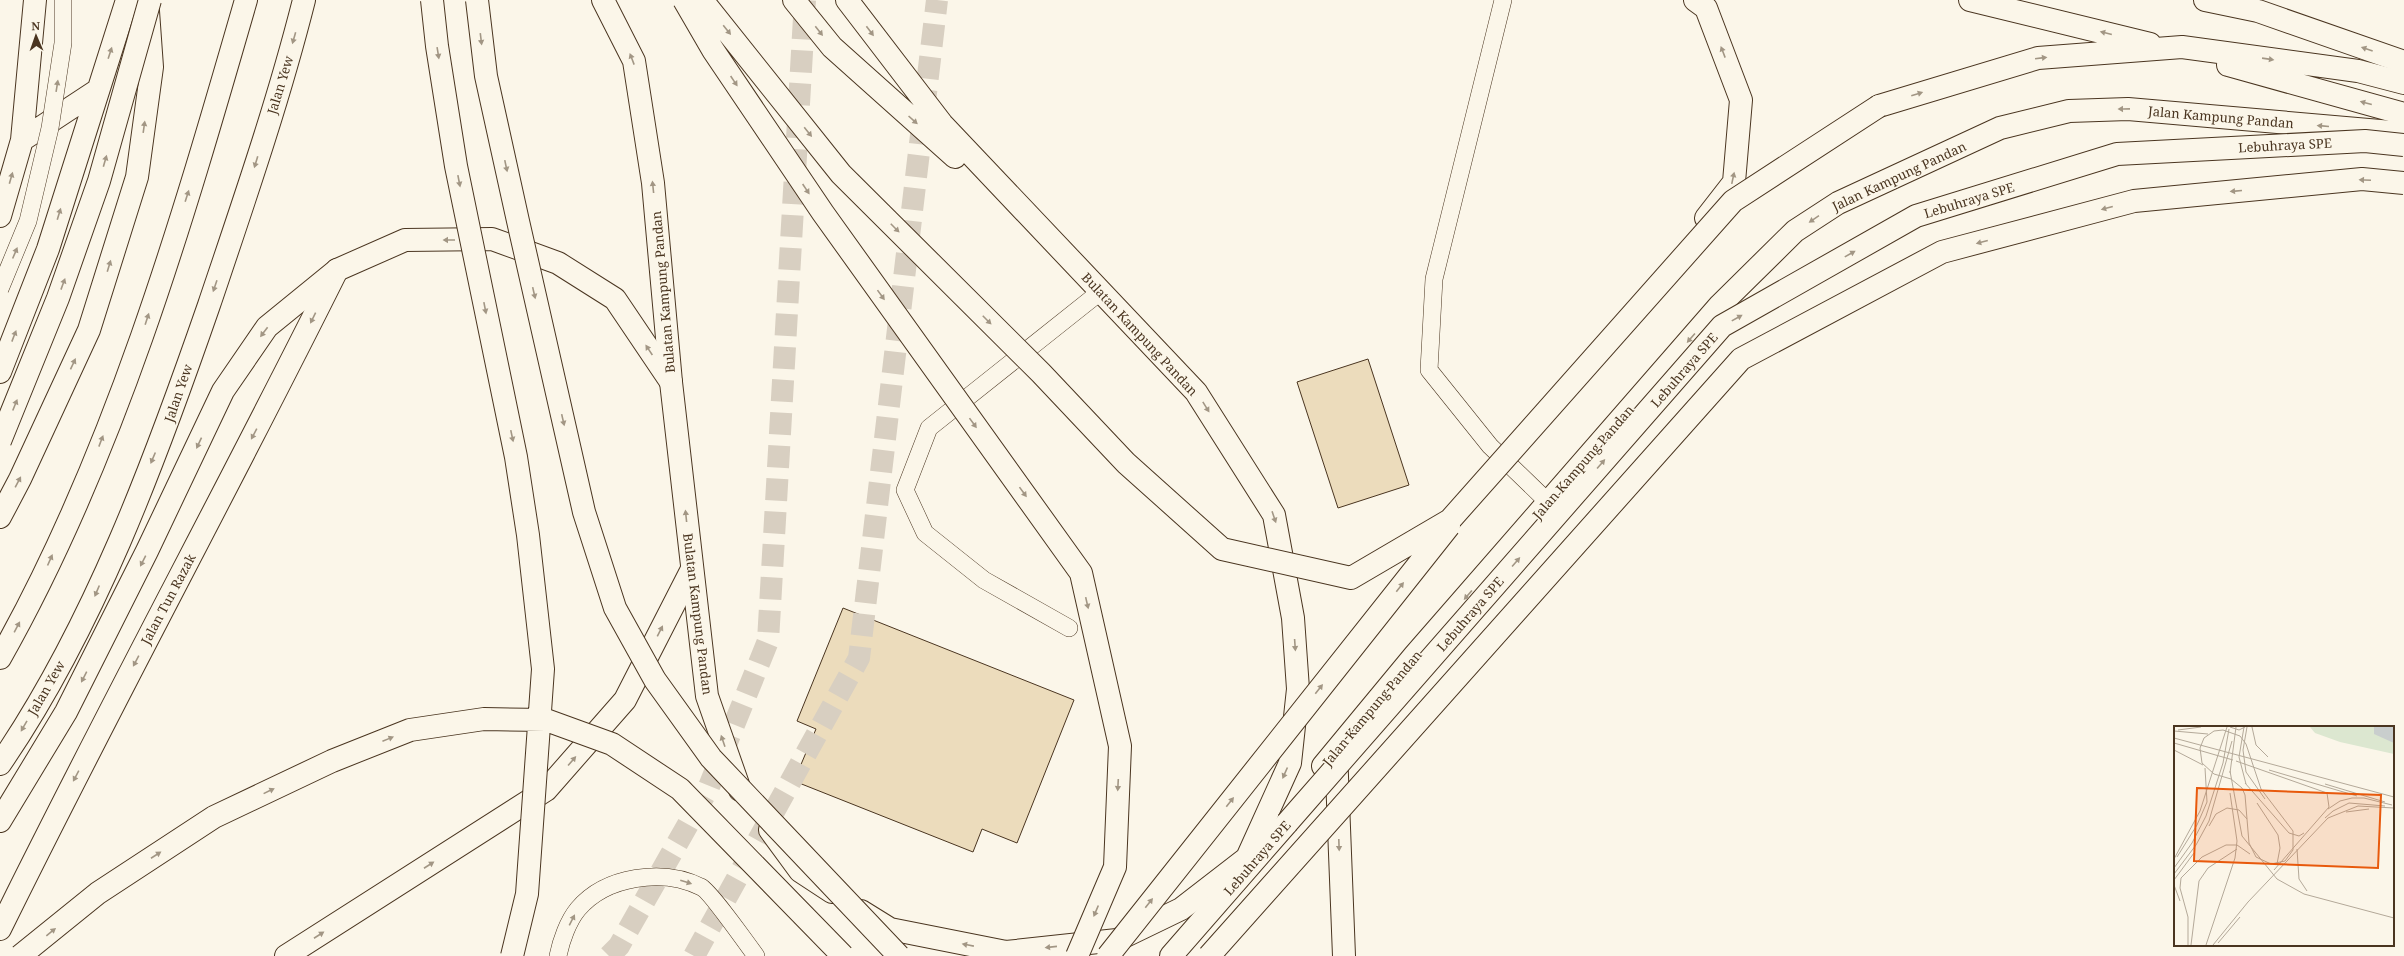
<svg xmlns="http://www.w3.org/2000/svg" width="2404" height="956" font-family="'Noto Serif',serif">
	<style>
		.building { fill: #ecdcbc; stroke: #4a3520 }
		.lines { fill: none; stroke-linecap: round; stroke-linejoin: round }
		.highway-tunnel { stroke: #d8cfc1; stroke-width: 22; stroke-dasharray: 22 11; stroke-linecap: butt }
		.lane-casing { stroke: #4a3520; stroke-width: 18 }
		.secondary-casing { stroke: #4a3520; stroke-width: 24 }
		.primary-casing { stroke: #4a3520; stroke-width: 24 }
		.highway-casing { stroke: #4a3520; stroke-width: 24 }
		.lane { stroke: #fbf6e9; stroke-width: 17 }
		.secondary { stroke: #fbf6e9; stroke-width: 22 }
		.primary { stroke: #fbf6e9; stroke-width: 22 }
		.highway { stroke: #fbf6e9; stroke-width: 22 }
		.lane-bridge-casing { stroke: #4a3520; stroke-width: 18; stroke-linecap: butt }
		.highway-bridge-casing { stroke: #4a3520; stroke-width: 24; stroke-linecap: butt }
		.lane-bridge { stroke: #fbf6e9; stroke-width: 17 }
		.highway-bridge { stroke: #fbf6e9; stroke-width: 22 }
		.oneway { fill: #a29684 }
		.labels { text-anchor: middle; dominant-baseline: central; stroke-width: 3; stroke-linejoin: round; paint-order: stroke }
		.street-label { font-size: 13px; fill: #4a3520; stroke: #fbf6e9 }
		.inset-road { fill: none; stroke: #b4a999; stroke-width: 1 }
		.view { fill: #e8590c; fill-opacity: 0.15; stroke: #e8590c; stroke-width: 2 }
		.inset-edge { fill: none; stroke: #4a3520; stroke-width: 2 }
	</style>
	<rect width="100%" height="100%" fill="#fbf6e9"/>
	<path class="building" d="M1368 359 1409 485 1338 508 1297 382Z
		M843 608 1074 700 1017 843 982 829 973 852 794 781 816 729 797 721Z"/>
	<g class="lines">
		<path class="highway-tunnel" d="M609 956 619 946 708 789 768 641 805 0
			M694 956 859 658 937 0"/>
		<defs>
			<path id="lane" d="M1503 0 1434 279 1429 370 1490 446 1548 502
				M1069 628 984 580 925 533 905 490 929 428 1100 292
				M558 956C561 941 568 921 578 909 606 876 663 868 701 887 709 890 748 945 756 956"/>
			<path id="secondary" d="M603 0 634 61 653 183 671 382 707 696 740 790
				M794 0 832 47 955 157
				M847 0 942 124 1196 392 1274 515 1293 618 1298 689 1290 763 1247 858 1181 909 1117 940 1006 952 890 929 861 911
				M2205 0 2258 11 2404 62
				M22 140 98 90
				M0 216 22 140 35 0
				M0 372 48 249 127 0
				M1336 751 1344 956
				M1323 766 1414 656 1720 305 1795 231 1838 203 2000 128 2069 111 2128 109 2404 133
				M770 830 800 871 832 892
				M0 929C109 707 227 491 337 270"/>
			<path id="primary" d="M0 517 20 479 89 330 137 177 152 67 148 11
				M0 658C114 457 182 222 246 0
				M0 764C94 627 155 461 209 305 243 204 278 103 304 0
				M0 821 66 712 147 551 223 391 267 327 337 270 405 240 492 239 558 263 615 299 671 382"/>
			<path id="highway" d="M1695 0 1706 8 1741 100 1734 182 1706 218
				M1970 0 2150 44
				M2228 65 2404 114
				M1879 106 2038 58 2182 47 2358 71 2404 83
				M286 956 546 790 625 700 692 569
				M1171 956 1287 823"/>
		</defs>
		<use href="#lane" class="lane-casing"/>
		<use href="#secondary" class="secondary-casing"/>
		<use href="#primary" class="primary-casing"/>
		<use href="#highway" class="highway-casing"/>
		<use href="#lane" class="lane"/>
		<use href="#secondary" class="secondary"/>
		<use href="#primary" class="primary"/>
		<use href="#highway" class="highway"/>
		<defs>
			<path id="lane-bridge" d="M0 289 28 221 50 128 63 43V0"/>
			<path id="highway-bridge" d="M432 0 437 46 456 166 516 457 528 535 543 669 527 894 512 956
				M477 0 486 76 518 221 584 512 615 608 655 680 711 758 899 956
				M684 0 713 50 823 213 1081 573 1120 746 1115 867 1077 956
				M702 0 841 174 1041 373 1126 463 1222 549 1351 578 1450 520 1733 201 1879 106
				M0 441 58 298 99 181 150 0
				M1287 823 1722 326 1916 216 2117 154 2365 141 2404 145
				M20 956 98 893 214 817 332 761 410 730 484 719 546 720 612 744 680 789 843 956
				M1108 956 1449 526
				M1209 956 1741 359 1942 252 2134 201 2362 179 2404 183"/>
		</defs>
		<use href="#lane-bridge" class="lane-bridge-casing"/>
		<use href="#highway-bridge" class="highway-bridge-casing"/>
		<use href="#lane-bridge" class="lane-bridge"/>
		<use href="#highway-bridge" class="highway-bridge"/>
	</g>
	<defs><path id="oneway-solid" d="M-6-.8H1V-3.2L6.5 0L1 3.2V.8H-6Z"/></defs>
	<g class="oneway">
		<use href="#oneway-solid" transform="translate(727 30) rotate(51)"/>
		<use href="#oneway-solid" transform="translate(819 31) rotate(52)"/>
		<use href="#oneway-solid" transform="translate(870 31) rotate(53)"/>
		<use href="#oneway-solid" transform="translate(2106 33) rotate(-166)"/>
		<use href="#oneway-solid" transform="translate(294 38) rotate(106)"/>
		<use href="#oneway-solid" transform="translate(481 39) rotate(83)"/>
		<use href="#oneway-solid" transform="translate(2367 49) rotate(-161)"/>
		<use href="#oneway-solid" transform="translate(1723 52) rotate(-111)"/>
		<use href="#oneway-solid" transform="translate(110 53) rotate(-72)"/>
		<use href="#oneway-solid" transform="translate(438 53) rotate(81)"/>
		<use href="#oneway-solid" transform="translate(2041 58) rotate(-7)"/>
		<use href="#oneway-solid" transform="translate(632 59) rotate(-111)"/>
		<use href="#oneway-solid" transform="translate(2268 59) rotate(8)"/>
		<use href="#oneway-solid" transform="translate(734 81) rotate(56)"/>
		<use href="#oneway-solid" transform="translate(57 86) rotate(-81)"/>
		<use href="#oneway-solid" transform="translate(1917 94) rotate(-17)"/>
		<use href="#oneway-solid" transform="translate(2366 103) rotate(-165)"/>
		<use href="#oneway-solid" transform="translate(2124 109) rotate(179)"/>
		<use href="#oneway-solid" transform="translate(913 120) rotate(42)"/>
		<use href="#oneway-solid" transform="translate(2323 126) rotate(-175)"/>
		<use href="#oneway-solid" transform="translate(144 127) rotate(-82)"/>
		<use href="#oneway-solid" transform="translate(808 132) rotate(51)"/>
		<use href="#oneway-solid" transform="translate(105 161) rotate(-74)"/>
		<use href="#oneway-solid" transform="translate(256 162) rotate(107)"/>
		<use href="#oneway-solid" transform="translate(506 166) rotate(78)"/>
		<use href="#oneway-solid" transform="translate(11 178) rotate(-74)"/>
		<use href="#oneway-solid" transform="translate(1733 178) rotate(-78)"/>
		<use href="#oneway-solid" transform="translate(2365 180) rotate(-178)"/>
		<use href="#oneway-solid" transform="translate(459 181) rotate(79)"/>
		<use href="#oneway-solid" transform="translate(653 187) rotate(-96)"/>
		<use href="#oneway-solid" transform="translate(806 189) rotate(56)"/>
		<use href="#oneway-solid" transform="translate(2236 191) rotate(175)"/>
		<use href="#oneway-solid" transform="translate(187 196) rotate(-72)"/>
		<use href="#oneway-solid" transform="translate(2107 208) rotate(165)"/>
		<use href="#oneway-solid" transform="translate(59 214) rotate(-73)"/>
		<use href="#oneway-solid" transform="translate(1814 219) rotate(146)"/>
		<use href="#oneway-solid" transform="translate(895 228) rotate(45)"/>
		<use href="#oneway-solid" transform="translate(449 240) rotate(180)"/>
		<use href="#oneway-solid" transform="translate(1982 242) rotate(165)"/>
		<use href="#oneway-solid" transform="translate(15 253) rotate(-67)"/>
		<use href="#oneway-solid" transform="translate(1850 254) rotate(-29)"/>
		<use href="#oneway-solid" transform="translate(109 266) rotate(-73)"/>
		<use href="#oneway-solid" transform="translate(63 284) rotate(-70)"/>
		<use href="#oneway-solid" transform="translate(215 286) rotate(109)"/>
		<use href="#oneway-solid" transform="translate(534 293) rotate(77)"/>
		<use href="#oneway-solid" transform="translate(881 295) rotate(54)"/>
		<use href="#oneway-solid" transform="translate(485 308) rotate(79)"/>
		<use href="#oneway-solid" transform="translate(313 318) rotate(116)"/>
		<use href="#oneway-solid" transform="translate(1737 318) rotate(-29)"/>
		<use href="#oneway-solid" transform="translate(147 319) rotate(-72)"/>
		<use href="#oneway-solid" transform="translate(987 320) rotate(45)"/>
		<use href="#oneway-solid" transform="translate(264 332) rotate(127)"/>
		<use href="#oneway-solid" transform="translate(14 336) rotate(-69)"/>
		<use href="#oneway-solid" transform="translate(1691 338) rotate(131)"/>
		<use href="#oneway-solid" transform="translate(649 350) rotate(-124)"/>
		<use href="#oneway-solid" transform="translate(73 364) rotate(-65)"/>
		<use href="#oneway-solid" transform="translate(15 405) rotate(-68)"/>
		<use href="#oneway-solid" transform="translate(1206 407) rotate(58)"/>
		<use href="#oneway-solid" transform="translate(563 420) rotate(77)"/>
		<use href="#oneway-solid" transform="translate(973 423) rotate(54)"/>
		<use href="#oneway-solid" transform="translate(254 434) rotate(118)"/>
		<use href="#oneway-solid" transform="translate(512 436) rotate(78)"/>
		<use href="#oneway-solid" transform="translate(101 441) rotate(-69)"/>
		<use href="#oneway-solid" transform="translate(199 443) rotate(115)"/>
		<use href="#oneway-solid" transform="translate(153 458) rotate(113)"/>
		<use href="#oneway-solid" transform="translate(1601 464) rotate(-49)"/>
		<use href="#oneway-solid" transform="translate(18 482) rotate(-62)"/>
		<use href="#oneway-solid" transform="translate(1023 492) rotate(54)"/>
		<use href="#oneway-solid" transform="translate(686 516) rotate(-96)"/>
		<use href="#oneway-solid" transform="translate(1274 517) rotate(71)"/>
		<use href="#oneway-solid" transform="translate(50 560) rotate(-66)"/>
		<use href="#oneway-solid" transform="translate(143 561) rotate(117)"/>
		<use href="#oneway-solid" transform="translate(1516 562) rotate(-49)"/>
		<use href="#oneway-solid" transform="translate(1400 587) rotate(-52)"/>
		<use href="#oneway-solid" transform="translate(97 591) rotate(113)"/>
		<use href="#oneway-solid" transform="translate(1468 595) rotate(131)"/>
		<use href="#oneway-solid" transform="translate(1087 603) rotate(77)"/>
		<use href="#oneway-solid" transform="translate(17 627) rotate(-62)"/>
		<use href="#oneway-solid" transform="translate(660 631) rotate(-63)"/>
		<use href="#oneway-solid" transform="translate(1295 645) rotate(86)"/>
		<use href="#oneway-solid" transform="translate(136 661) rotate(118)"/>
		<use href="#oneway-solid" transform="translate(84 677) rotate(117)"/>
		<use href="#oneway-solid" transform="translate(1319 689) rotate(-52)"/>
		<use href="#oneway-solid" transform="translate(24 726) rotate(120)"/>
		<use href="#oneway-solid" transform="translate(388 739) rotate(-22)"/>
		<use href="#oneway-solid" transform="translate(723 741) rotate(-109)"/>
		<use href="#oneway-solid" transform="translate(572 761) rotate(-49)"/>
		<use href="#oneway-solid" transform="translate(1285 773) rotate(114)"/>
		<use href="#oneway-solid" transform="translate(76 776) rotate(118)"/>
		<use href="#oneway-solid" transform="translate(1118 785) rotate(93)"/>
		<use href="#oneway-solid" transform="translate(269 791) rotate(-26)"/>
		<use href="#oneway-solid" transform="translate(1230 802) rotate(-52)"/>
		<use href="#oneway-solid" transform="translate(1339 845) rotate(88)"/>
		<use href="#oneway-solid" transform="translate(156 855) rotate(-33)"/>
		<use href="#oneway-solid" transform="translate(429 865) rotate(-33)"/>
		<use href="#oneway-solid" transform="translate(686 882) rotate(17)"/>
		<use href="#oneway-solid" transform="translate(1149 903) rotate(-52)"/>
		<use href="#oneway-solid" transform="translate(1096 911) rotate(113)"/>
		<use href="#oneway-solid" transform="translate(572 920) rotate(-63)"/>
		<use href="#oneway-solid" transform="translate(51 932) rotate(-39)"/>
		<use href="#oneway-solid" transform="translate(319 935) rotate(-33)"/>
		<use href="#oneway-solid" transform="translate(968 945) rotate(-169)"/>
		<use href="#oneway-solid" transform="translate(1051 947) rotate(174)"/>
	</g>
	<g class="labels">
		<g class="street-label">
			<text transform="translate(280 85) rotate(-73)">Jalan Yew</text>
			<text transform="translate(2221 117) rotate(5)">Jalan Kampung Pandan</text>
			<text transform="translate(2285 145) rotate(-3)">Lebuhraya SPE</text>
			<text transform="translate(1899 176) rotate(-25)">Jalan Kampung Pandan</text>
			<text transform="translate(1969 200) rotate(-17)">Lebuhraya SPE</text>
			<text transform="translate(663 292) rotate(-95)">Bulatan Kampung Pandan</text>
			<text transform="translate(1140 334) rotate(47)">Bulatan Kampung Pandan</text>
			<text transform="translate(1684 370) rotate(-49)">Lebuhraya SPE</text>
			<text transform="translate(178 393) rotate(-71)">Jalan Yew</text>
			<text transform="translate(1583 462) rotate(-49)">Jalan Kampung Pandan</text>
			<text transform="translate(168 599) rotate(-62)">Jalan Tun Razak</text>
			<text transform="translate(698 614) rotate(83)">Bulatan Kampung Pandan</text>
			<text transform="translate(1470 614) rotate(-49)">Lebuhraya SPE</text>
			<text transform="translate(46 688) rotate(-60)">Jalan Yew</text>
			<text transform="translate(1372 708) rotate(-50)">Jalan Kampung Pandan</text>
			<text transform="translate(1257 858) rotate(-49)">Lebuhraya SPE</text>
		</g>
	</g>
	<g transform="translate(2174 726)">
		<rect width="220" height="220" fill="#fbf6e9"/>
		<path d="M136 1H220V28L166 16 141 7Z" fill="#dce7d0"/>
		<path d="M200 1H220V17L200 8Z" fill="#c9cecd"/>
		<path class="inset-road" d="M56 1 65 4 71 1M70 1 65 31 72 58M73 1 69 24 72 46 91 73M78 1 82 19 94 31M4 4 27 1M49 4 66 10 72 18 87 63 119 105V124L111 135 97 138 82 131 75 117 71 69 68 62 57 53 40 48 28 37 26 22 30 12 40 5ZM0 5 34 8M0 12 220 71M0 17 59 34M0 24 29 39M62 35 153 67 155 81 100 144M95 44 183 70M56 45 68 110 103 153 130 168 220 192M56 47 62 1M71 57 115 107 125 110 130 107M151 58 211 76M83 77 104 109 106 122 103 138M154 83 166 75 178 72H190L218 79M172 86 195 83M151 92 159 85 175 77 211 80M35 100 42 88 53 82 65 84 73 93M123 123 125 153 133 165M3 131 23 99 33 76 31 42M0 133 26 85 53 1M0 142 18 117 32 90 49 37 55 3M0 148 22 119 35 95 58 15M0 154 20 127M0 159 6 175M44 217 66 191M14 219V191L6 162 7 152 28 131 52 119H63L76 128M17 219 25 155 34 142 63 123M32 219 61 132 63 115 56 67M39 219 74 176 154 92 184 80 220 82"/>
		<path class="view" d="M23 62 207 69 204 142 20 135Z"/>
		<rect width="220" height="220" class="inset-edge"/>
	</g>
	<g transform="translate(36 36) rotate(358)" stroke="#fbf6e9" stroke-width="3" paint-order="stroke">
	<path d="M0-3L7 15L0 10L-7 15Z" fill="#4a3520"/>
	<text y="-6" font-size="11" font-weight="bold" text-anchor="middle" fill="#4a3520">N</text>
	</g>
</svg>
